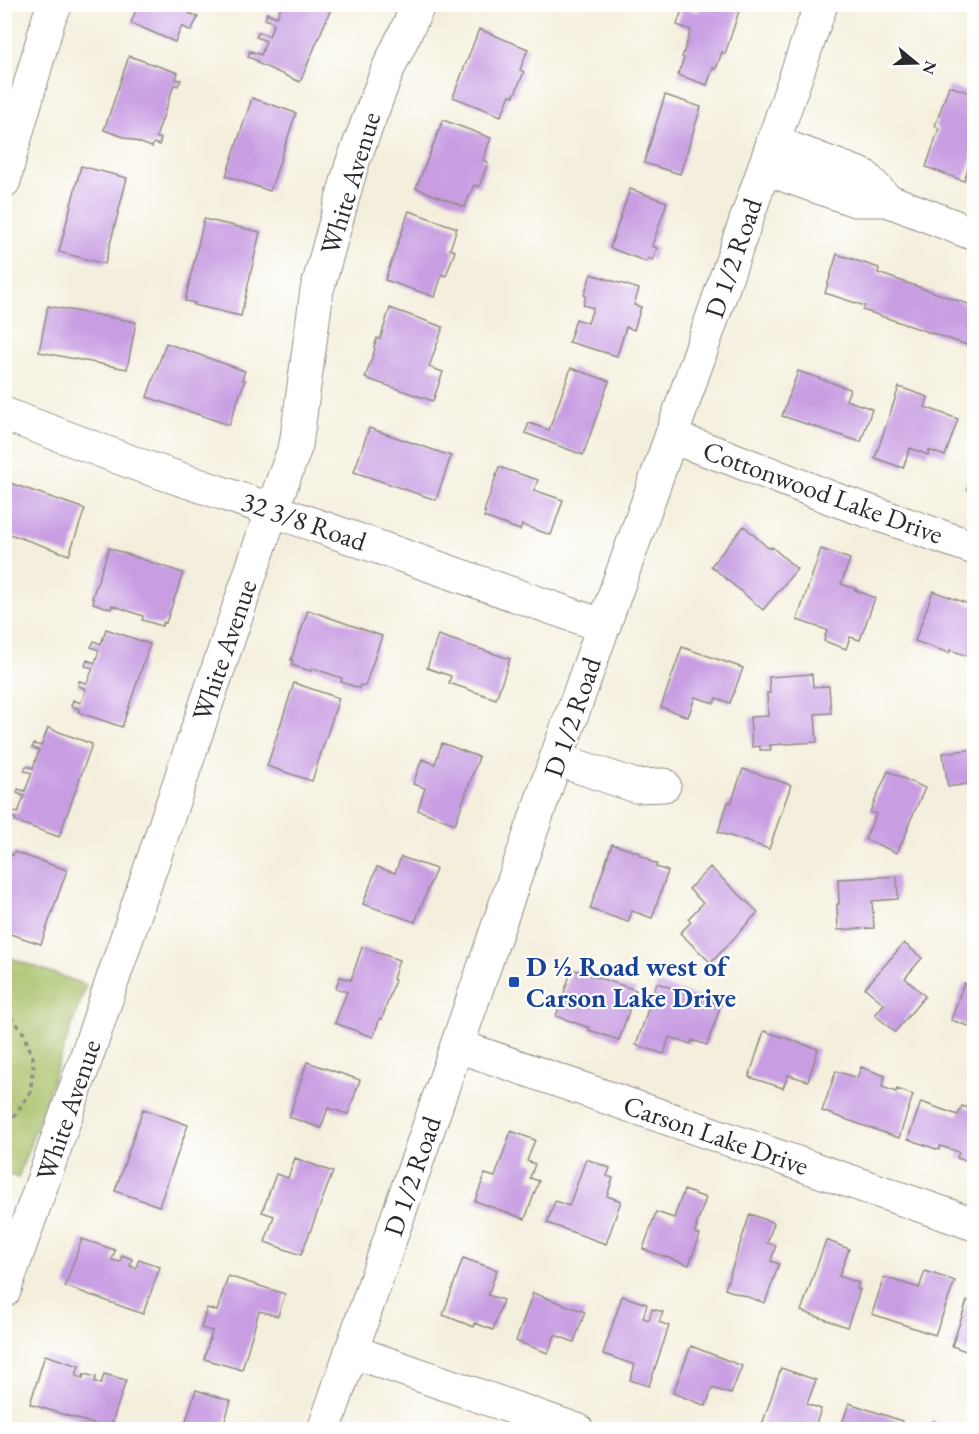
<svg xmlns="http://www.w3.org/2000/svg" width="979" height="1434" font-family="'EB Garamond',serif">
	<style>
		.green { fill: #a5be64; stroke: #687448; stroke-width: 1.5 }
		.building { fill: #c89de2 }
		.lines { fill: none; stroke-linecap: round; stroke-linejoin: round }
		.minor-casing { stroke: #908d84; stroke-width: 35 }
		.major-casing { stroke: #908d84; stroke-width: 35 }
		.path { stroke: #908d84; stroke-width: 4; stroke-dasharray: 4.5 4.5; stroke-linecap: butt }
		.minor { stroke: #fff; stroke-width: 33 }
		.major { stroke: #fff; stroke-width: 33 }
		.transit-dot { fill: #1a4fb4; stroke: #fff; stroke-width: 2 }
		.labels { text-anchor: middle; dominant-baseline: central; stroke-width: 4.5; stroke-linejoin: round; paint-order: stroke }
		.street-label { font-size: 27px; fill: #2b2b2b; stroke: #fff }
		.transit-label { font-size: 27px; font-weight: bold; fill: #164399; stroke: #fff; text-anchor: start }
	</style>
	<rect width="100%" height="100%" fill="#fff"/>
	<filter id="ink" filterUnits="userSpaceOnUse"><feTurbulence type="fractalNoise" baseFrequency=".0167" numOctaves="2"/><feDisplacementMap in="SourceGraphic" scale="12" xChannelSelector="R" yChannelSelector="G"/><feConvolveMatrix kernelMatrix="1 2 1 2 8 2 1 2 1" color-interpolation-filters="sRGB"/></filter>
	<filter id="wash" filterUnits="userSpaceOnUse"><feTurbulence type="fractalNoise" baseFrequency=".008" numOctaves="4" result="noise"/><feDisplacementMap in="SourceGraphic" scale="24" xChannelSelector="R" yChannelSelector="G"/><feGaussianBlur stdDeviation="1.35" result="paint"/><feColorMatrix in="noise" values="0 0 0 0 0 0 0 0 0 0 0 0 0 0 0 0 0 1.4 0 .05"/><feComposite in="paint" operator="in"/></filter>
	<g filter="url(#wash)">
		<rect width="100%" height="100%" fill="#f4efdd"/>
		<path class="green" d="M5 956 86 985 18 1178 5 1173Z"/>
		<g id="blocks">
			<path class="building" d="M138 4H192L189 13 198 17 191 31 182 26 175 42 131 23Z
				M282 4H333L300 82 257 63 258 61 248 57 250 51 261 55 266 41 256 37 259 32 269 36 274 23 265 19 267 13 277 17Z
				M701 5H721L739 11 725 54 722 52 716 69 713 68 707 85 678 75 684 58 682 57 691 30 677 25 683 7 698 12Z
				M479 29 528 49 520 70 524 72 514 96 510 95 501 116 453 97Z
				M129 56 178 73 176 79 181 80 178 86 174 85 156 137 161 139 159 145 154 143 152 147 104 130Z
				M949 86 974 94V150L964 181 926 167 939 128 935 126Z
				M665 95 701 107 680 174 644 163Z
				M252 98 296 113 270 191 226 176Z
				M443 120 491 138 483 160 488 162 479 187 474 185 465 207 416 188Z
				M81 166 127 178 105 264 59 252Z
				M630 189 667 202 652 246 657 248 653 260 648 258 647 262 610 248Z
				M409 211 457 228 450 249 455 251 446 276 442 274 435 297 385 280Z
				M204 219 260 232 241 316 194 305 195 303 185 301Z
				M837 254 879 268 878 273 974 306V344L968 342 967 345 863 310 865 306 825 293Z
				M591 274 639 289 634 305 641 307 634 330 626 327 617 356 569 342 576 319 588 323 593 308 583 305 586 296 584 295Z
				M48 306 136 322 127 369 39 352Z
				M390 308 443 327 429 367 443 372 433 401 365 378 375 349 374 348 377 338 380 339Z
				M166 343 245 371 242 379 245 380 229 425 147 397Z
				M571 368 609 381 583 455 525 433 529 423 549 430Z
				M798 371 850 389 846 400 872 409 861 442 782 416Z
				M899 387 928 397 925 407 958 419 945 456 929 450 928 455 910 448 903 468 875 458Z
				M369 428 451 456 436 500 354 472Z
				M499 467 538 480 534 490 563 500 551 535 522 525 520 530 484 517 486 512H484Z
				M974 468V492L967 489Z
				M4 481 85 509 69 555 4 532Z
				M744 526 768 548 769 547 771 549 772 547 797 569 763 610 711 566Z
				M109 548 183 573 166 623 164 622 162 626 142 620 143 616 112 605 111 609 93 603 94 599 92 598Z
				M821 549 850 559 841 584 856 589 855 590 875 598 860 640 850 637 846 649 824 641 827 630 797 620Z
				M933 591 974 606V658L950 650 949 653 915 641Z
				M308 610 382 636 365 686 360 685 359 688 341 682 342 678 312 668 311 671 291 665 293 661 291 660Z
				M106 629 150 644 122 727 78 712 79 709 71 706 73 700 81 703 86 689 78 686 79 681 87 683 93 668 85 666 87 660 95 663 99 650 91 647 94 641 101 644Z
				M438 635 510 659 496 699 449 683 451 676 427 668Z
				M682 647 743 668 730 703 716 698 714 703 695 697 688 717 661 707Z
				M812 674 813 687 829 686 831 713 815 714 817 742 770 745 771 750H760V746L752 747 750 717 768 716 767 693H770L769 677Z
				M294 683 339 698 312 781 267 766Z
				M48 728 92 744 59 837 15 821 16 819 9 816 11 811 18 813 24 796 17 793 18 789 25 791 32 773 24 771 26 766 33 768 39 750 32 748 34 744 41 746Z
				M442 743 479 757 455 824 418 810 425 788 413 784 422 759 435 764Z
				M974 749V783L948 787 943 753Z
				M743 769 791 785 769 849 718 832 728 802 731 803Z
				M888 771 925 788 907 828 908 829 897 853 865 839 876 814 870 812Z
				M612 844 640 853 639 855 649 859V861L657 864 656 867 668 871 652 918 632 911 628 922 590 909Z
				M14 852 67 870 41 944 4 932V878L6 873H4V868L9 854 13 855Z
				M401 857 436 869 415 922 363 904 377 867 395 873Z
				M710 867 758 912 711 963 680 933 691 922 688 919 703 903 689 889Z
				M897 876 898 899 872 901 874 928 838 930 837 904H839L838 879Z
				M904 943 922 958 905 978 925 996 895 1032 875 1015 884 1004 865 988Z
				M362 947 399 960 393 979 395 980 382 1019 380 1018 373 1037 335 1023 347 992 336 988 340 977 351 980Z
				M572 969 636 990 619 1040 589 1030 590 1028 556 1016Z
				M657 983 721 1005 707 1045 692 1040 691 1044 669 1037 664 1054 636 1045Z
				M964 983 974 987V1028L951 1020Z
				M764 1031 818 1049 808 1081 788 1075 783 1088 749 1077Z
				M307 1062 360 1080 348 1114 328 1108 321 1128 289 1117Z
				M861 1067 885 1076 882 1087 896 1092 897 1089 913 1095 899 1138 822 1111 836 1071 857 1078Z
				M921 1102 958 1115 962 1106 974 1110V1163L957 1158 959 1152 940 1146 939 1150 908 1139Z
				M143 1109 188 1125 159 1206 115 1191Z
				M511 1131 535 1140 527 1161 535 1164 530 1178 539 1181 525 1219 475 1201 485 1174 495 1177Z
				M295 1158 333 1172 301 1255 265 1242 274 1216 262 1212 276 1174 288 1178Z
				M586 1159 610 1168 607 1176 613 1178 607 1196 621 1201 606 1244 547 1223 555 1201 569 1206Z
				M684 1190 706 1198 696 1226H697L695 1233 700 1235 689 1265 643 1249 656 1212 674 1218Z
				M750 1214 774 1223 767 1243 776 1245 771 1261 779 1264 765 1303 725 1289Z
				M82 1239 115 1250 112 1260 120 1262 122 1255 132 1259 130 1266 136 1268 139 1259 160 1267 143 1314 65 1286Z
				M826 1240 849 1249 839 1276 859 1283 857 1289 860 1290 847 1327 801 1311Z
				M463 1258 497 1270 488 1295 503 1300 493 1330 475 1323 474 1327 443 1315Z
				M925 1271 955 1281 935 1335 872 1314 884 1277 919 1288Z
				M228 1276 285 1294 278 1316 259 1311 242 1370 204 1359 212 1331 201 1328 207 1308 217 1311Z
				M533 1293 585 1312 574 1342 555 1335 548 1353 516 1341Z
				M622 1296 647 1304 643 1318 649 1320 652 1309 663 1312 659 1322 669 1326 649 1386 630 1380 635 1365 603 1354Z
				M967 1301 974 1303V1354L952 1346Z
				M691 1346 742 1366 731 1394 712 1388 706 1406 673 1393Z
				M45 1355 79 1366 76 1376 83 1378 84 1374 96 1377 95 1382 101 1384 104 1374 126 1380 110 1429 30 1404Z
				M781 1368 816 1380 807 1404 821 1409 814 1430H776L762 1425Z
				M196 1390 231 1401 222 1430H183Z
				M849 1403 902 1421 899 1430H840Z
				M933 1421 955 1429V1430H930Z"/>
		</g>
	</g>
	<g filter="url(#ink)">
		<use href="#blocks" fill-opacity="0" stroke="#908d84" stroke-width="1.5"/>
		<g class="lines">
			<defs>
				<path id="minor" d="M773 142 864 176 887 200
					M764 168 855 200H887L974 234
					M4 181 10 156 49 18 56 4
					M4 414 139 465 272 510 604 626
					M671 437 730 458 834 499 974 548
					M556 759 636 786 664 785
					M458 1046 974 1224
					M4 1291 82 1070 272 510 296 445 317 290 352 164 388 69 419 4
					M351 1351 577 1430"/>
				<path id="major" d="M324 1430 556 759 671 437 821 4"/>
			</defs>
			<use href="#minor" class="minor-casing"/>
			<use href="#major" class="major-casing"/>
			<path class="path" d="M4 1010 23 1032 34 1061 30 1093 15 1115 4 1123"/>
			<use href="#minor" class="minor"/>
			<use href="#major" class="major"/>
		</g>
	</g>
	<rect class="transit-dot" x="508" y="976" width="12" height="12" rx="3"/>
	<g class="labels">
		<g class="street-label">
			<text transform="translate(350 183) rotate(-73)">White Avenue</text>
			<text transform="translate(733 258) rotate(-71)">D 1/2 Road</text>
			<text transform="translate(823 492) rotate(20)">Cottonwood Lake Drive</text>
			<text transform="translate(304 521) rotate(19)">32 3/8 Road</text>
			<text transform="translate(224 650) rotate(-71)">White Avenue</text>
			<text transform="translate(572 717) rotate(-71)">D 1/2 Road</text>
			<text transform="translate(68 1110) rotate(-71)">White Avenue</text>
			<text transform="translate(716 1135) rotate(19)">Carson Lake Drive</text>
			<text transform="translate(412 1176) rotate(-71)">D 1/2 Road</text>
		</g>
		<g class="transit-label">
			<text x="526" y="966">D ½ Road west of<tspan x="526" dy="31">Carson Lake Drive</tspan></text>
		</g>
	</g>
	<rect width="979" height="1434" fill="none" stroke="#fff" stroke-width="24"/>
	<g transform="translate(916 63) rotate(109)" stroke="#ffffff" stroke-width="4.5" paint-order="stroke">
	<path d="M0-4.5L10 22L0 15L-10 22Z" fill="#2b2b2b"/>
	<text y="-9" font-size="16" font-weight="bold" text-anchor="middle" fill="#2b2b2b">N</text>
	</g>
</svg>
